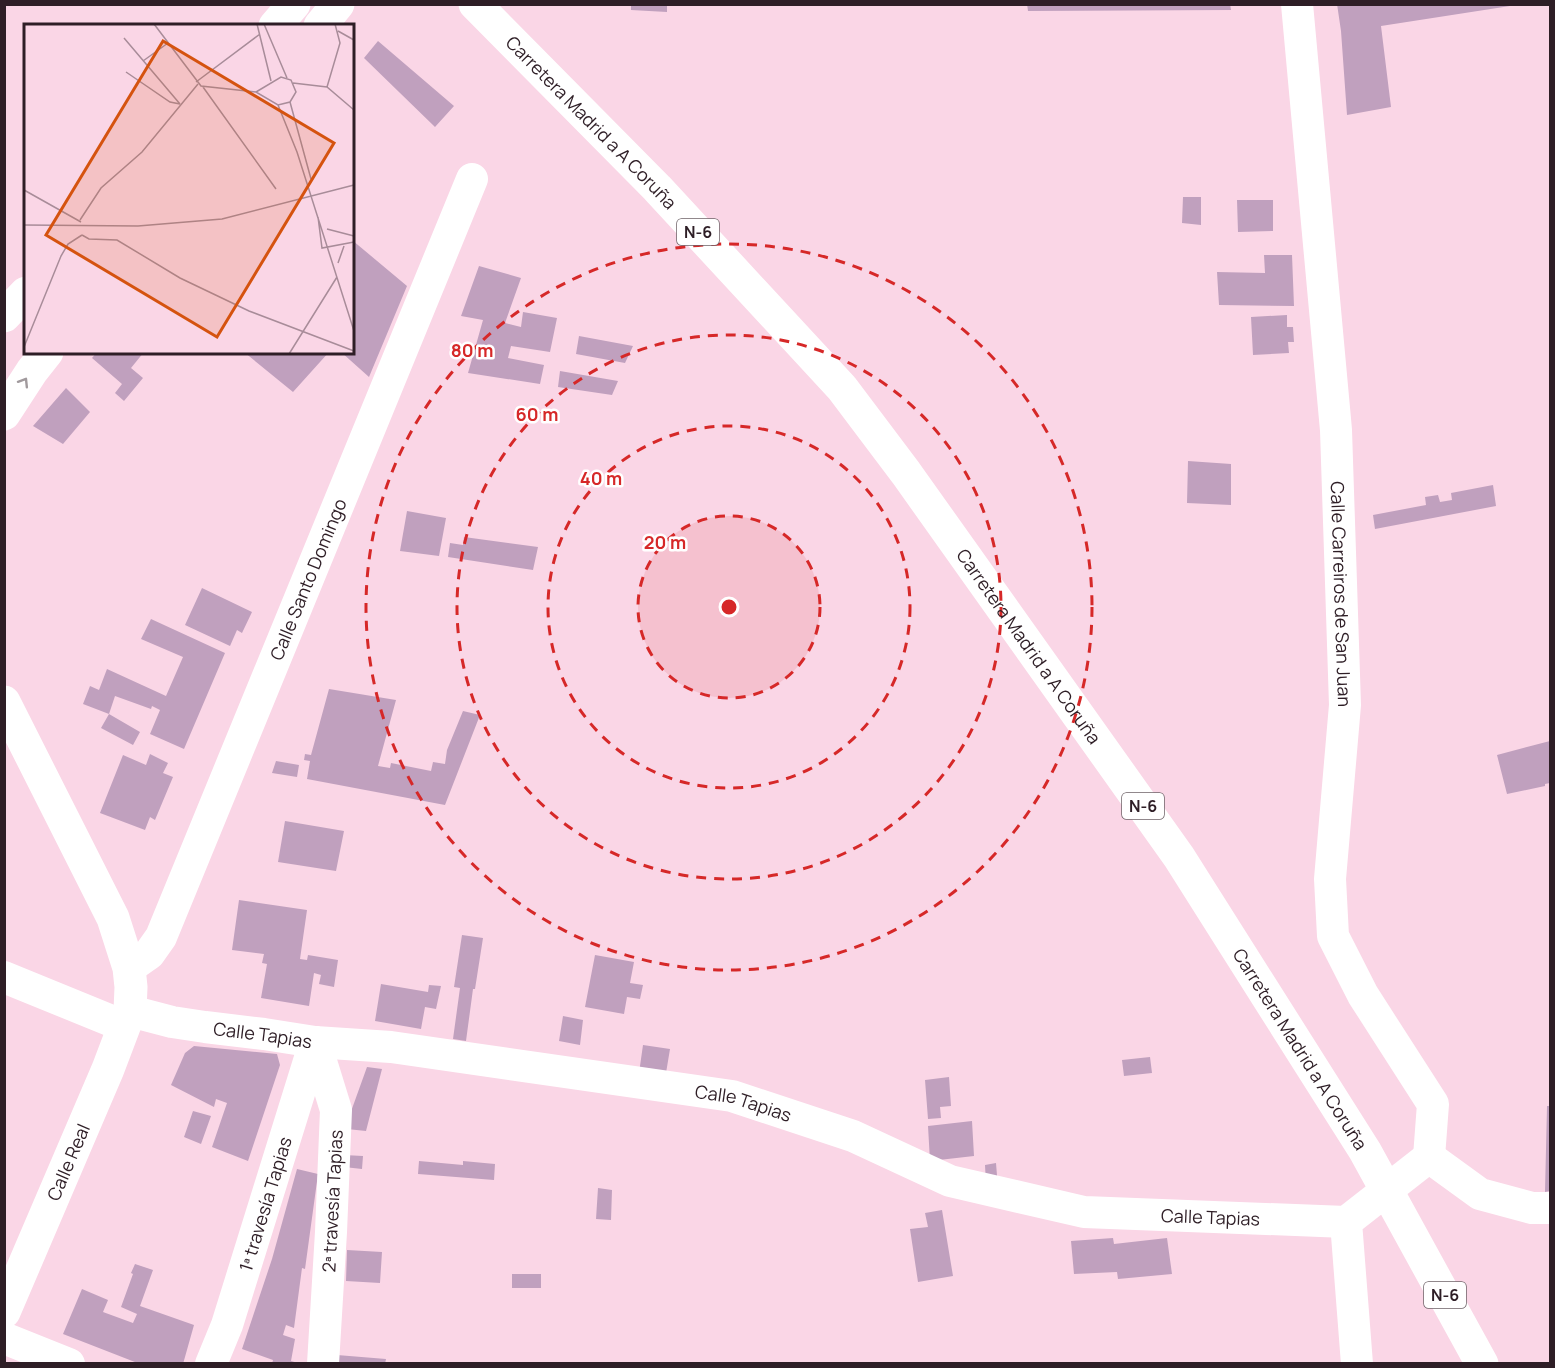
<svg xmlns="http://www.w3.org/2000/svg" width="1555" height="1368" font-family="Manrope,sans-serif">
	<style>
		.building { fill: #c0a0be }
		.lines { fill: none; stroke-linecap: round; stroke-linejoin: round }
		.minor { stroke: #fff; stroke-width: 32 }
		.secondary { stroke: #fff; stroke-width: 33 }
		.primary { stroke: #fff; stroke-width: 33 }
		.trunk { stroke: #fff; stroke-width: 33 }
		.oneway { stroke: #a19a9d }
		.ring { fill: none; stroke: #d62828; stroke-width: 3; stroke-dasharray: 10 8 }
		.labels { text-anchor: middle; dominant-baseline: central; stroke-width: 5; stroke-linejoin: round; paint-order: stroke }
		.shield { fill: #fff; stroke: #6d6267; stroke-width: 1.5 }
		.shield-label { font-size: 16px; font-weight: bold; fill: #2e1e26 }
		.street-label { font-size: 18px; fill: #2e1e26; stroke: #fff }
		.inset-road { fill: none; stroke: #a88c99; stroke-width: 1.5 }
		.view { fill: #d5530f; fill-opacity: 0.15; stroke: #d5530f; stroke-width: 3 }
		.inset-edge { fill: none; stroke: #2e1e26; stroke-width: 3 }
		.centre { fill: #d62828; stroke: #fff; stroke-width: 3 }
		.ring-label { font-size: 18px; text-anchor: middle; font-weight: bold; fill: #d62828; stroke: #fff; stroke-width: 5; stroke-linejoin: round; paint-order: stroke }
	</style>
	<rect width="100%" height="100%" fill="#fad6e6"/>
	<path class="building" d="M631 4H667V12L631 10Z
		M1027 4H1230L1231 10 1028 11Z
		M1337 4H1510V6L1381 26 1391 107 1347 115 1341 31Z
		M378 41 454 106 435 127 364 58Z
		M1183 197H1201V225L1182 223Z
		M1237 200H1273V231L1238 232Z
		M352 240 407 286 369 377 341 352H352Z
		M1264 255H1292L1294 306 1219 305 1217 272 1265 273Z
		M479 266 521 278 505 323 521 327 523 312 557 318 550 352 511 346 508 358 544 365 540 384 468 373 483 320 461 316Z
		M1287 315V327H1293L1294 342H1288L1289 353 1253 355 1251 317Z
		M579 336 633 346 625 363 576 354Z
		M97 352H144L131 368 143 378 124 401 115 393 122 384 92 358Z
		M244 352H329L293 392Z
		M560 371 618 381 612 395 558 387Z
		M66 388 90 412 63 444 33 426Z
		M1188 461 1231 464V505L1187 503Z
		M1493 485 1496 506 1375 529 1373 515 1426 505 1425 497 1438 495 1440 502 1452 500 1451 493Z
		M407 511 446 518 439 556 400 551Z
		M464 537 538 547 533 570 448 557 450 543 463 545Z
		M202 588 252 612 242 633 237 630 230 646 185 625Z
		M151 619 225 653 184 749 150 734 160 710 152 706 151 709 115 696 109 714 140 732 133 745 101 728 109 714 83 704 90 686 99 690 107 669 166 696 183 657 141 639Z
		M329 689 396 700 378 766 390 768 391 763 431 771 433 762 445 764 447 750 463 711 480 715 445 805 307 779 310 761 304 760 305 754 311 755Z
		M1550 741V783L1545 784V786L1507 794 1497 755Z
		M150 754 168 763 163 773 173 777 155 820 150 817 145 830 100 813 123 755 146 765Z
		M276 761 299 765 297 777 272 773Z
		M285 821 344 831 336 871 278 862Z
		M239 900 307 910 300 959 307 960 308 955 338 960 334 987 319 984 321 975 314 973 309 1006 261 998 267 964 262 963 264 954 232 950Z
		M462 935 483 938 475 989H473L466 1041 453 1039 460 988 454 987Z
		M595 955 634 962 630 983 643 985 640 999 627 997 624 1014 585 1007Z
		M381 984 428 992 429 985 441 986 436 1009 425 1007 421 1029 375 1021Z
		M563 1016 583 1020 580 1045 559 1041Z
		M643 1045 670 1049 665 1079 639 1073Z
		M194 1046 277 1054 280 1065 248 1161 212 1147 227 1103 216 1099 214 1107 171 1085 185 1053Z
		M1150 1057 1152 1073 1124 1076 1122 1060Z
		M367 1067 382 1069 366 1131 347 1129 349 1117Z
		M949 1077 951 1106 940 1107 941 1118 928 1119 925 1080Z
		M1547 1106H1550V1191L1545 1192Z
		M193 1111 211 1116 201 1144 184 1137Z
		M972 1121 974 1156 930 1161 928 1126Z
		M344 1155 363 1156 362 1169 344 1167Z
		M419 1161 463 1165V1161L495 1164 494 1180 418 1174Z
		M996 1163 998 1188 986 1185 985 1165Z
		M297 1169 318 1174 305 1269 302 1268 294 1328 286 1325 283 1335 295 1339 291 1361 298 1363 272 1364 273 1360 242 1349 272 1259Z
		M598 1188 612 1190 611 1220 596 1219Z
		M942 1210 953 1276 918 1282 910 1229 928 1227 925 1213Z
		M1113 1238 1114 1244 1167 1238 1172 1274 1118 1279 1117 1272 1074 1274 1071 1241Z
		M347 1250 382 1252 380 1283 346 1281Z
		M135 1264 153 1270 140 1306 194 1325 183 1364H140L63 1334 82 1289 108 1300 103 1312 133 1323 137 1314 121 1307 133 1274 131 1273Z
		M512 1274H541V1288H512Z
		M337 1355 386 1359 385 1364H337Z"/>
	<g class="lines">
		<g class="minor">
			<path id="s1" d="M1297 4 1336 430 1345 705 1330 879 1333 936 1363 995 1433 1104 1429 1157"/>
			<path id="s2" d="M129 968 149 954 161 937 472 179"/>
			<path d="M4 977 124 1026"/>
			<path id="s3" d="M130 1011 172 1022 205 1027 264 1034 315 1042 391 1047 732 1096 853 1136 950 1181 1084 1212 1346 1222"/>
			<path d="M315 1042 336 1110 331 1232 323 1364"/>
			<path d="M1429 1157 1480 1194 1532 1208H1550"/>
			<path d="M4 1338 69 1364"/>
			<path d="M211 1364 227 1325 315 1042"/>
			<path d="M1357 1364 1346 1222 1429 1157"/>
		</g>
		<path class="secondary" d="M4 702 113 918 129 968 131 987 130 1011 108 1069 4 1312"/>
		<path class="primary" d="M275 26 294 4
			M320 26 338 4
			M4 316 26 293
			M4 414 32 371 47 352"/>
		<path class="trunk" id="s4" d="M475 4 657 188 842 388 906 473 1179 857 1365 1151 1482 1364"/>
	</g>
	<defs><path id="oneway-chevron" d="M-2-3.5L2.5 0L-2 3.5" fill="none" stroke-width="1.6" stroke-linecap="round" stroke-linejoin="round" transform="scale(1.5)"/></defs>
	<use class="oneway" href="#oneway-chevron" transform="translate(24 382) rotate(-58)"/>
	<circle cx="729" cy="607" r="91" fill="#d62828" fill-opacity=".12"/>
	<g class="ring">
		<circle cx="729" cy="607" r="91"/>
		<circle cx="729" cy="607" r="181"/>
		<circle cx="729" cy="607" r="272"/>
		<circle cx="729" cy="607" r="363"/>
	</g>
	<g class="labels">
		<g class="shield">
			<rect x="677" y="219" width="42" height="26" rx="4.5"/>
			<rect x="1122" y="793" width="42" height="26" rx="4.5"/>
			<rect x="1424" y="1282" width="42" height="26" rx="4.5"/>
		</g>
		<g class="shield-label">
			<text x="698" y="232">N-6</text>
			<text x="1143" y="806">N-6</text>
			<text x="1445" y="1295">N-6</text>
		</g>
		<g class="street-label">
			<text stroke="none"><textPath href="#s4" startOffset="166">Carretera Madrid a A Coruña</textPath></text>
			<text stroke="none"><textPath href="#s2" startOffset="432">Calle Santo Domingo</textPath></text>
			<text stroke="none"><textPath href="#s1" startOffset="592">Calle Carreiros de San Juan</textPath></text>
			<text stroke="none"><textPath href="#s4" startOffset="850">Carretera Madrid a A Coruña</textPath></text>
			<text stroke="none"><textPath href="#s3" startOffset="135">Calle Tapias</textPath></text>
			<text stroke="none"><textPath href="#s4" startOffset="1336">Carretera Madrid a A Coruña</textPath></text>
			<text stroke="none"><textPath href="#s3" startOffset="621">Calle Tapias</textPath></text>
			<text transform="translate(68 1162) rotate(-67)">Calle Real</text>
			<text transform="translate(332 1201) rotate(-87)">2ª travesía Tapias</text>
			<text transform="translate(265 1204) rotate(-73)">1ª travesía Tapias</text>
			<text stroke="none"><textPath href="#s3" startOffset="1107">Calle Tapias</textPath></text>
		</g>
	</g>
	<g transform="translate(24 24)">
		<rect width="330" height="330" fill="#fad6e6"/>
		<path class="inset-road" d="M130 0 177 62 232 68 254 81 266 78 272 68 267 56 257 53 232 68M233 0 247 57M240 0 263 54M314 7 330 16M100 14 156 80M119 37 144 19M102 48 146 78 156 80M172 58 236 10M269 59 303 63 330 86M179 63 252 165M303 63 316 19 311 0M266 78 287 155M254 81 273 128 330 307M0 166 57 198M294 193 298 224 330 218M56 196 77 164 118 128 174 60M0 201 114 202 198 195 330 161M303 205 330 212M58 211 65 215 93 216 156 254 225 287 330 327M314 239 320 222M0 323 37 232 44 220 58 211M265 330 313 253"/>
		<path class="view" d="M139 17 310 119 193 313 22 211Z"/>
		<rect width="330" height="330" class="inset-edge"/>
	</g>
	<circle cx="729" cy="607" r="9" class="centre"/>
	<g class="ring-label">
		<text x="472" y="357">80 m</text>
		<text x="537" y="421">60 m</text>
		<text x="601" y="485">40 m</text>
		<text x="665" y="549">20 m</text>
	</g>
	<rect width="1555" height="1368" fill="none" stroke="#2e1e26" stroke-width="12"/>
</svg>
